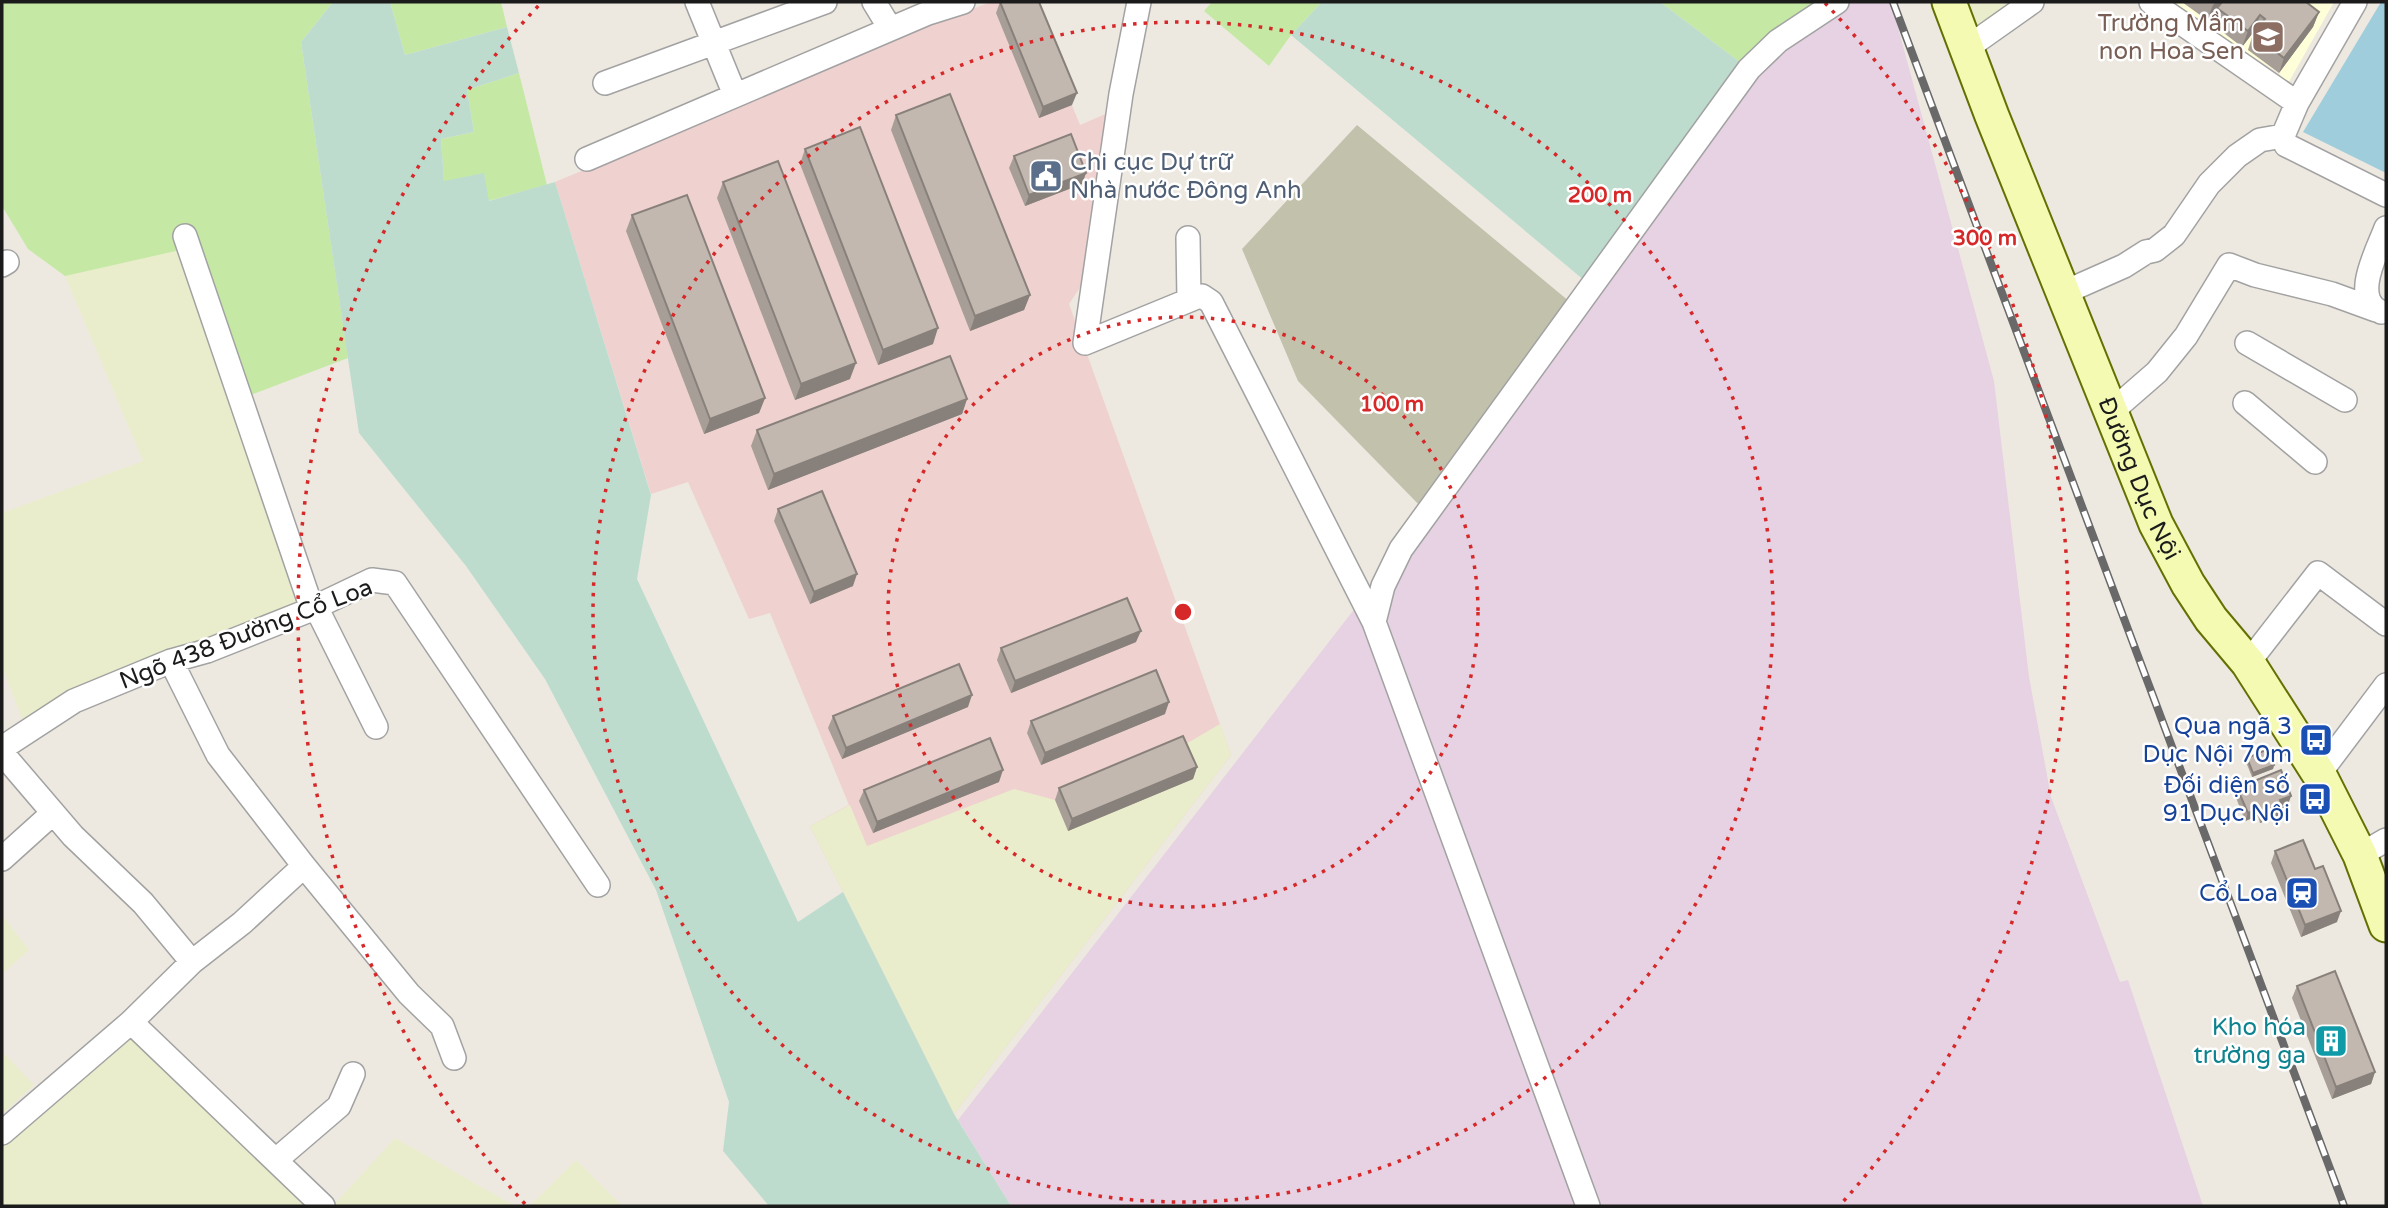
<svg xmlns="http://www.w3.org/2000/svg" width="2388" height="1208" font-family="'Varela Round',sans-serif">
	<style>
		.commercial { fill: #efd1cf }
		.industrial { fill: #e6d2e2 }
		.education { fill: #feffd8 }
		.construction { fill: #c1c1ac }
		.farmland { fill: #eaedcb }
		.grass { fill: #c5e9a5 }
		.wetland { fill: #bddcce }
		.water { fill: #a0cddc }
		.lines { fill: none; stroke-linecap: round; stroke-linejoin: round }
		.street-casing { stroke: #a2a2a2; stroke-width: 26 }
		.secondary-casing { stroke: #637104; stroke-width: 37 }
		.street { stroke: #fff; stroke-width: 23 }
		.secondary { stroke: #f5fab2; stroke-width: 33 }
		.rail-casing { stroke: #696969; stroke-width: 8 }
		.rail { stroke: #fff; stroke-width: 5; stroke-dasharray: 16; stroke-linecap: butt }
		.wall { fill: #a79e97 }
		.shaded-wall { fill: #88817b }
		.building { fill: #c2b8b0; stroke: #88817b; stroke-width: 2 }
		.ring { fill: none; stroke: #d62828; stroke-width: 3.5; stroke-dasharray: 3.5 7 }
		.labels { text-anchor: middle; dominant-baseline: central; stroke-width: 5; stroke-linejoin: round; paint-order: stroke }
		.education-label { font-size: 24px; fill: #785e54; stroke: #fff; text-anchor: end }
		.service-label { font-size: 24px; fill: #4e5e75; stroke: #fff; text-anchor: start }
		.street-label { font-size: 24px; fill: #1b1b1b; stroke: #fff }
		.transit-label { font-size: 24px; fill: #164399; stroke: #fff; text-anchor: end }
		.culture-label { font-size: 24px; fill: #0d838f; stroke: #fff; text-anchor: end }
		.centre { fill: #d62828; stroke: #fff; stroke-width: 3.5 }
		.ring-label { font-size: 21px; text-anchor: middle; font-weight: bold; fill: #d62828; stroke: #fff; stroke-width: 5; stroke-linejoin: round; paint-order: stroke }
	</style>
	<rect width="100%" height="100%" fill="#ede9e0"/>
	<path class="commercial" d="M991 2H1030L1080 125 1110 112 1083 283 1069 304 1231 755 954 1114 810 826 849 805 770 613 749 619 688 482 651 494 555 182 924 27Z"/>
	<path class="industrial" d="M1842 2H1891L1994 381 2029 677 2051 797 2120 982 2128 980 2203 1206H1011L958 1120 1401 549 1749 69Z"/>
	<path class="education" d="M2166 2H2334L2286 87 2279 73Z"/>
	<path class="construction" d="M1357 125 1576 307 1427 513 1298 381 1242 249Z"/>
	<path class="farmland" d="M1950 2H2032L1967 48Z
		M189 247 312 609 27 732 2 666V513L143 461 65 276Z
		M1220 724 1231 755 954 1114 810 826 850 805 867 846 1014 789 1055 800 1068 830 1179 748Z
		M2 915 29 950 2 974Z
		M131 1022 323 1206H2V1133Z
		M2 1051 34 1085 2 1114Z
		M395 1138 515 1206H333Z
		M576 1160 622 1206H530Z"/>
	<path class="grass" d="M2 2H333L301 42 348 358 240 399 189 248 65 276 28 249 2 206Z
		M390 2H501L507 27 405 55Z
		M1212 2H1322L1291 35 1269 66 1204 11Z
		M1660 2H1837L1749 69Z
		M519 73 547 185 488 201 444 182 441 139 474 132 467 90Z"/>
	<path class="wetland" d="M333 2H390L405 55 507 27 519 73 467 90 474 132 441 139 444 181 484 173 489 201 555 182 651 495 637 579 798 922 843 892 954 1114 1011 1206H769L723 1151 729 1102 656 890 545 679 466 566 359 433 301 42Z
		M1322 2H1660L1749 69 1591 286 1291 35Z"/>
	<path class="water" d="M2381 2H2386V173L2303 132Z"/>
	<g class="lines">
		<defs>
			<path id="street" d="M697 2 735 95
				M874 2 885 20 888 30
				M1139 2 1121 94 1085 343 1197 297 1202 296 1211 302 1374 622 1588 1206
				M2151 2 2297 103 2283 136 2286 145 2386 195
				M1967 48 2032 2
				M605 83 825 2
				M2297 103 2355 2
				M587 159 928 13 963 2
				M185 236 312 609
				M1188 238 1189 300
				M2 265 7 262
				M2063 293 2124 266 2146 252 2155 250 2174 235 2209 184 2237 156 2260 140 2283 136
				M2381 312C2350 299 2378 250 2386 228
				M2247 343 2345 400
				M2245 403 2315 462
				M2111 412 2157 372 2186 336 2229 265 2255 275 2332 294 2376 310
				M316 607 376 727
				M1374 622 1383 586 1401 549 1749 69 1778 41 1837 2
				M171 661 218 755 304 866 409 994 442 1026 454 1058
				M2248 663 2318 573 2386 624
				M2 748 74 701 171 661 207 651 305 612 372 580 395 583 598 885
				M2 753 73 836 143 903 192 962
				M2319 774 2386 685
				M2360 855 2386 840
				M2 859 53 813
				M131 1022 323 1206
				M2 1133 131 1022 192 962 242 923 304 866
				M276 1160 339 1106 353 1074"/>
			<g id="secondary">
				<path id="s1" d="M1949 2 1992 116 2156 524 2188 584 2211 619 2248 663 2319 774 2360 855 2386 925"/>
			</g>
		</defs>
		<use href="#street" class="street-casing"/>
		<use href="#secondary" class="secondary-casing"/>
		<use href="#street" class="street"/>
		<use href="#secondary" class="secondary"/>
		<defs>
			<path id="rail" d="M1893 2 2344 1206"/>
		</defs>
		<use href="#rail" class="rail-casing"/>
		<use href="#rail" class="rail"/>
	</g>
	<path class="wall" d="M1000 2 1072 105 1039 118 996 13Z
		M2182 2H2306L2319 12 2313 27 2279 73 2248 50 2253 34 2256 31 2255 30 2242 47 2211 23 2217 8 2220 4 2207 20Z
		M896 115 1030 295 1024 310 970 331 891 130Z
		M805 149 933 344 878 365 800 164Z
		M1014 156 1086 173 1082 184 1025 206 1009 168Z
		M723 182 850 379 795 400 717 198Z
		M632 215 765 398 759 413 704 434 626 231Z
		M967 399 962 414 768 490 751 446 757 430Z
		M778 509 853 586 810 604 774 521Z
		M1136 642 1011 693 997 660 1001 648Z
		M968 707 842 759 828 728 833 716Z
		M1165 714 1041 765 1027 733 1031 721Z
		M2247 758 2274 765 2273 769 2252 777 2246 762Z
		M1197 767 1193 779 1068 831 1055 800 1059 788Z
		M999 782 873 833 859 801 864 790Z
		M2237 788 2291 796 2288 804 2282 806 2280 815 2260 823 2258 816 2245 821 2235 795Z
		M2275 851 2337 922 2301 937 2271 863Z
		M2297 986 2375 1072 2371 1084 2332 1099 2292 998Z"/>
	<path class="shaded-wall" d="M2216 2H2221L2207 20 2213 5Z
		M2319 12 2313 27 2279 73 2284 58Z
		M2260 15 2255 30 2242 47 2248 31Z
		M1077 93 1072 105 1039 118 1043 107Z
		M1086 173 1082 184 1025 206 1029 195Z
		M1030 295 1024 310 970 331 975 316Z
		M938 328 933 344 878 365 883 350Z
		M856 363 850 379 795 400 801 384Z
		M765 398 759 413 704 434 710 419Z
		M967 399 962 414 768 490 774 474Z
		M857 574 853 586 810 604 814 592Z
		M1141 631 1136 642 1011 693 1015 681Z
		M972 695 968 707 842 759 846 748Z
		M1169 702 1165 714 1041 765 1045 753Z
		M2274 765 2273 769 2252 777 2253 773Z
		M1197 767 1193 779 1068 831 1072 819Z
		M1003 770 999 782 873 833 877 822Z
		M2291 796 2288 804 2277 808 2280 800Z
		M2283 807 2280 815 2260 823 2263 815Z
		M2260 808 2258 816 2245 821 2248 813Z
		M2341 911 2337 922 2301 937 2305 925Z
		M2375 1072 2371 1084 2332 1099 2336 1087Z"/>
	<path class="building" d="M1000 2H1039L1077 93 1043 107Z
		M2222 2H2306L2319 12 2284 58 2253 34 2265 19 2260 15 2248 31 2217 8Z
		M950 94 1030 295 975 316 896 115Z
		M860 127 938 328 883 350 805 149Z
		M1071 134 1086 173 1029 195 1014 156Z
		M778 161 856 363 801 384 723 182Z
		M687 195 765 398 710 419 632 215Z
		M950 356 967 399 774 474 757 430Z
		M822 491 857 574 814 592 778 509Z
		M1127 598 1141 631 1015 681 1001 648Z
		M959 664 972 695 846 748 833 716Z
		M1156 670 1169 702 1045 753 1031 721Z
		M1183 736 1197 767 1072 819 1059 788Z
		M990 738 1003 770 877 822 864 790Z
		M2268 749 2274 765 2253 773 2247 758Z
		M2281 770 2291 796 2280 800 2283 807 2263 815 2260 808 2248 813 2237 788Z
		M2303 840 2315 869 2323 866 2341 911 2305 925 2275 851Z
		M2335 971 2375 1072 2336 1087 2297 986Z"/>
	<g class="ring">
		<circle cx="1183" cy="612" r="295"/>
		<circle cx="1183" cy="612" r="590"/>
		<path d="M525 1204A885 885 0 0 1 541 3M1825 3A885 885 0 0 1 1841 1204"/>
	</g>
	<defs>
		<symbol id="school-square" viewBox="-11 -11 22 22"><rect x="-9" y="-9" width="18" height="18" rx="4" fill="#8d6e63" stroke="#fff"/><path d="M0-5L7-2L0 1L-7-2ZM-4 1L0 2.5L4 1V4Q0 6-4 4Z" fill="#fff"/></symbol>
		<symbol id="civic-square" viewBox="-11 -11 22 22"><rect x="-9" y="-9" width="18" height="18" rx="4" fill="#5c6f8a" stroke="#fff"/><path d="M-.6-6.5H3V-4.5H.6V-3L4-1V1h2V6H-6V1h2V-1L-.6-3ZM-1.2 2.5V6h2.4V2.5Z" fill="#fff"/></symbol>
		<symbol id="bus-square" viewBox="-11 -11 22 22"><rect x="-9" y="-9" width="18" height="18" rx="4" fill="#1a4fb4" stroke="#fff"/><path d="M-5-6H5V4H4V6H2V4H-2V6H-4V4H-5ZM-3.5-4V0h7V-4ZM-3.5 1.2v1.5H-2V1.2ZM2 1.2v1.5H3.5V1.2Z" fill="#fff"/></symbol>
		<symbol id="station-square" viewBox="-11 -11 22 22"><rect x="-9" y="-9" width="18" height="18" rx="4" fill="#1a4fb4" stroke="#fff"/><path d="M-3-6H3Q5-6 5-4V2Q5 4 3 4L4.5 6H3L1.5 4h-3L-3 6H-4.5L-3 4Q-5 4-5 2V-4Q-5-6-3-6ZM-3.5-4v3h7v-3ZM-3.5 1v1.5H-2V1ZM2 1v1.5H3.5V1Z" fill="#fff"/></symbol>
		<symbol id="building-square" viewBox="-11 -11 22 22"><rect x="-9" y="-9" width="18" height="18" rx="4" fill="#0f9aa8" stroke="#fff"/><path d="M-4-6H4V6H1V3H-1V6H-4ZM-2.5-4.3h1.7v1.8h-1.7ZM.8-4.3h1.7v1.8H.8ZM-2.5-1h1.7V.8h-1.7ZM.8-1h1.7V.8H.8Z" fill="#fff"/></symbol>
	</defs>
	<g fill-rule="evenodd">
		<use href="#school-square" x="2249" y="18" width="38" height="38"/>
		<use href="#civic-square" x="1027" y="157" width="38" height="38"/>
		<use href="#bus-square" x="2297" y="721" width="38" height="38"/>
		<use href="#bus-square" x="2296" y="780" width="38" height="38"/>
		<use href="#station-square" x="2283" y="874" width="38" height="38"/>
		<use href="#building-square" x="2312" y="1022" width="38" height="38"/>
	</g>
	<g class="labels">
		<g class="education-label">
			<text x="2244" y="23">Trường Mầm<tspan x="2244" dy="28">non Hoa Sen</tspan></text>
		</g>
		<g class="service-label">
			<text x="1070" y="162">Chi cục Dự trữ<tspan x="1070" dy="28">Nhà nước Đông Anh</tspan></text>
		</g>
		<g class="street-label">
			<text stroke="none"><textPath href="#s1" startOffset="513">Đường Dục Nội</textPath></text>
			<text transform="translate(246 634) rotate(-21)">Ngõ 438 Đường Cổ Loa</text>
		</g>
		<g class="transit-label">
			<text x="2292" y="726">Qua ngã 3<tspan x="2292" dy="28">Dục Nội 70m</tspan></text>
			<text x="2290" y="785">Đối diện số<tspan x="2290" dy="28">91 Dục Nội</tspan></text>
			<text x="2278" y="893">Cổ Loa</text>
		</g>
		<g class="culture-label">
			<text x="2306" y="1027">Kho hóa<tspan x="2306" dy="28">trường ga</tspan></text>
		</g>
	</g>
	<circle cx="1183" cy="612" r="10" class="centre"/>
	<g class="ring-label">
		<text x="1600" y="202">200 m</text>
		<text x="1985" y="245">300 m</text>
		<text x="1392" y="411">100 m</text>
	</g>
	<rect width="2388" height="1208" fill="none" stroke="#1b1b1b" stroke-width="7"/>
</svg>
